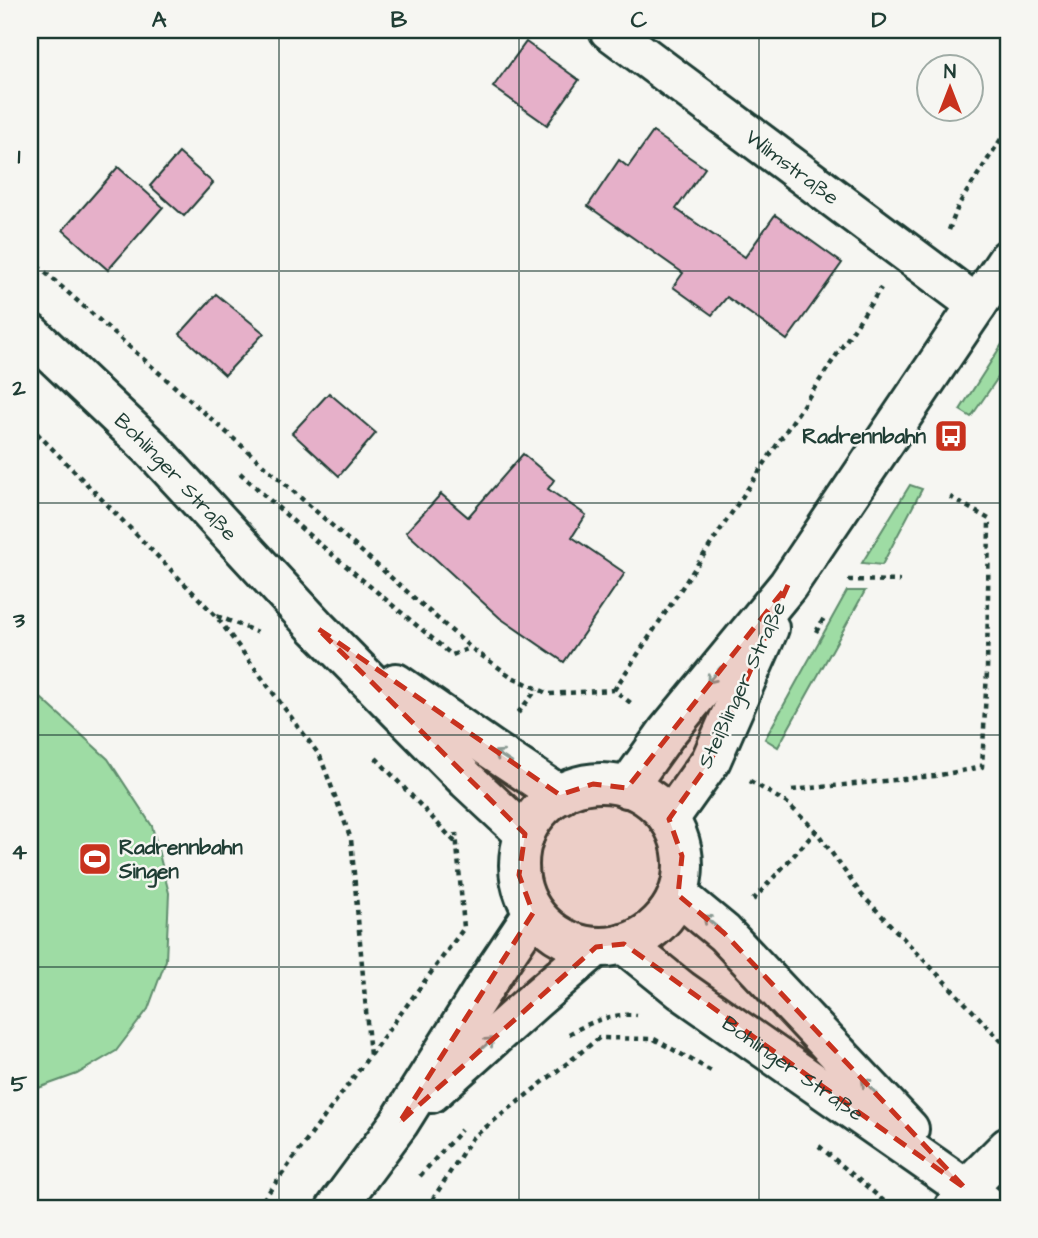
<svg xmlns="http://www.w3.org/2000/svg" width="1038" height="1238" font-family="'Architects Daughter',sans-serif">
	<style>
		.green { fill: #9edca4; stroke: #5e8c6c; stroke-width: 2 }
		.building { fill: #e6b0c9; stroke: #1f3d34; stroke-width: 2 }
		.lines { fill: none; stroke-linecap: round; stroke-linejoin: round }
		.minor-casing { stroke: #1f3d34; stroke-width: 44 }
		.path { stroke: #1f3d34; stroke-width: 4.5; stroke-dasharray: 5 5; stroke-linecap: butt }
		.minor { stroke: #f6f6f2; stroke-width: 38 }
		.oneway { stroke: #8a9a93 }
		.marked { fill: #c8321e; fill-opacity: 0.2; stroke: #c8321e; stroke-width: 5; stroke-dasharray: 14 9; stroke-linejoin: round }
		.grid { fill: none; stroke: #1f3d34; stroke-width: 2; stroke-opacity: 0.55 }
		.labels { text-anchor: middle; dominant-baseline: central; stroke-width: 5; stroke-linejoin: round; paint-order: stroke }
		.street-label { font-size: 21px; fill: #1f3d34; stroke: #f6f6f2 }
		.poi-label { font-size: 21px; font-weight: bold; fill: #1f3d34; stroke: #f6f6f2; text-anchor: end }
		.neatline { fill: none; stroke: #1f3d34; stroke-width: 2.5 }
		.grid-label { font-size: 23px; text-anchor: middle; font-weight: bold; fill: #1f3d34 }
	</style>
	<rect width="100%" height="100%" fill="#f6f6f2"/>
	<filter id="ink" filterUnits="userSpaceOnUse"><feTurbulence type="fractalNoise" baseFrequency=".0143" numOctaves="2"/><feDisplacementMap in="SourceGraphic" scale="14" xChannelSelector="R" yChannelSelector="G"/><feConvolveMatrix kernelMatrix="1 2 1 2 8 2 1 2 1" color-interpolation-filters="sRGB"/></filter>
	<g filter="url(#ink)">
		<path class="green" d="M1008 335V363L971 417 960 410Z
			M910 485 922 489 882 565 862 563Z
			M847 591H865L778 747 765 739Z
			M30 688 108 759 152 826 169 893 166 960 148 1009 116 1051 77 1074 30 1091Z"/>
		<path class="building" d="M526 42 579 80 547 125 493 87Z
			M653 132 705 168 676 209 745 257 775 215 842 263 787 340 727 297 712 315 673 287 683 273 588 206 619 160 628 167Z
			M179 153 213 183 184 216 150 186Z
			M118 167 163 207 108 270 63 230Z
			M216 294 264 333 225 375 180 334Z
			M329 393 376 433 339 476 292 433Z
			M523 454 554 480 548 489 586 515 572 537 625 573 564 662 500 618 406 532 441 494 468 517Z"/>
		<g class="lines">
			<defs>
				<g id="minor">
					<path id="s1" d="M609 30 977 305"/>
					<path id="s2" d="M30 333 150 447 317 628 467 780 525 834"/>
					<path d="M396 683 491 749 560 795"/>
					<circle cx="601" cy="865" r="82"/>
					<path d="M627 788 667 732 788 585 1008 259"/>
					<path d="M669 819 711 760 769 628"/>
					<path d="M678 895 724 933 909 1129"/>
					<path id="s3" d="M624 944 681 990 966 1189 990 1208"/>
					<path d="M431 1093 536 999 596 947"/>
					<path d="M336 1208 399 1123 497 967 533 913"/>
					<path d="M954 1208 966 1189 1008 1147"/>
				</g>
			</defs>
			<use href="#minor" class="minor-casing"/>
			<path class="path" d="M949 230 959 204 1008 128
				M30 259 471 648 512 677 549 694 614 690 632 704
				M30 426 216 616 320 756 351 839 370 1056
				M240 473 303 530 452 655 470 648
				M848 580 900 581
				M217 616 257 632
				M816 632 825 616
				M614 690 881 288
				M518 713 537 689
				M376 758 456 843
				M750 781 787 803 816 831 861 894 1008 1048
				M792 790 935 776 982 767 987 671 989 519 950 497
				M753 900 816 831
				M569 1034C590 1022 612 1013 637 1015
				M819 1146 892 1208
				M420 1176 461 1130
				M257 1208 464 928 456 833
				M427 1208 472 1138 599 1038 654 1039 715 1073"/>
			<use href="#minor" class="minor"/>
		</g>
		<defs><path id="oneway-shaft" d="M-6 0H5M1.5-3L5.5 0L1.5 3" fill="none" stroke-width="1.6" stroke-linecap="round" stroke-linejoin="round" transform="scale(1.75)"/></defs>
		<g class="oneway">
			<use href="#oneway-shaft" transform="translate(714 675) rotate(130)"/>
			<use href="#oneway-shaft" transform="translate(503 757) rotate(-147)"/>
			<use href="#oneway-shaft" transform="translate(711 922) rotate(-140)"/>
			<use href="#oneway-shaft" transform="translate(486 1045) rotate(-42)"/>
			<use href="#oneway-shaft" transform="translate(869 1086) rotate(-134)"/>
		</g>
	</g>
	<path class="marked" d="M788 585 711 760 669 819 682 856 678 895 724 933 966 1189 624 944 596 947 399 1123 533 913 519 875 525 834 317 628 560 795 593 784 627 788Z"/>
	<path class="grid" d="M279 30V1208M519 30V1208M759 30V1208M30 271H1008M30 503H1008M30 735H1008M30 967H1008"/>
	<defs>
		<symbol id="bus-square" viewBox="-11 -11 22 22"><rect x="-9" y="-9" width="18" height="18" rx="4" fill="#c8321e" stroke="#f6f6f2"/><path d="M-5-6H5V4H4V6H2V4H-2V6H-4V4H-5ZM-3.5-4V0h7V-4ZM-3.5 1.2v1.5H-2V1.2ZM2 1.2v1.5H3.5V1.2Z" fill="#fff"/></symbol>
		<symbol id="stadium-square" viewBox="-11 -11 22 22"><rect x="-9" y="-9" width="18" height="18" rx="4" fill="#c8321e" stroke="#f6f6f2"/><path d="M0-5a6.5 5 0 1 0 0 10a6.5 5 0 1 0 0-10ZM-3.5-1.8h7v3.6h-7Z" fill="#fff"/></symbol>
	</defs>
	<g fill-rule="evenodd">
		<use href="#bus-square" x="932" y="417" width="38" height="38"/>
		<use href="#stadium-square" x="76" y="840" width="38" height="38"/>
	</g>
	<g class="labels">
		<g class="street-label">
			<text stroke="none"><textPath href="#s1" startOffset="229">Wilmstraße</textPath></text>
			<text stroke="none"><textPath href="#s2" startOffset="205">Bohlinger Straße</textPath></text>
			<text transform="translate(742 685) rotate(-65)">Steißlinger Straße</text>
			<text stroke="none"><textPath href="#s3" startOffset="210">Bohlinger Straße</textPath></text>
		</g>
		<g class="poi-label">
			<text x="926" y="436">Radrennbahn</text>
			<text x="119" y="847" text-anchor="start">Radrennbahn<tspan x="119" dy="24">Singen</tspan></text>
		</g>
	</g>
	<rect width="1038" height="1238" fill="none" stroke="#f6f6f2" stroke-width="77"/>
	<g transform="translate(950 88)"><circle r="33" fill="#f6f6f2" stroke="#a0aca6" stroke-width="2"/>
	<path d="M0-5L12 26L0 18L-12 26Z" fill="#c8321e"/>
	<text y="-10" font-size="19" font-weight="bold" text-anchor="middle" fill="#1f3d34">N</text>
	</g>
	<rect x="38" y="38" width="962" height="1162" class="neatline"/>
	<g class="grid-label">
		<text x="159" y="27">A</text>
		<text x="399" y="27">B</text>
		<text x="639" y="27">C</text>
		<text x="879" y="27">D</text>
		<text x="19" y="163">1</text>
		<text x="19" y="395">2</text>
		<text x="19" y="627">3</text>
		<text x="19" y="859">4</text>
		<text x="19" y="1091">5</text>
	</g>
</svg>
